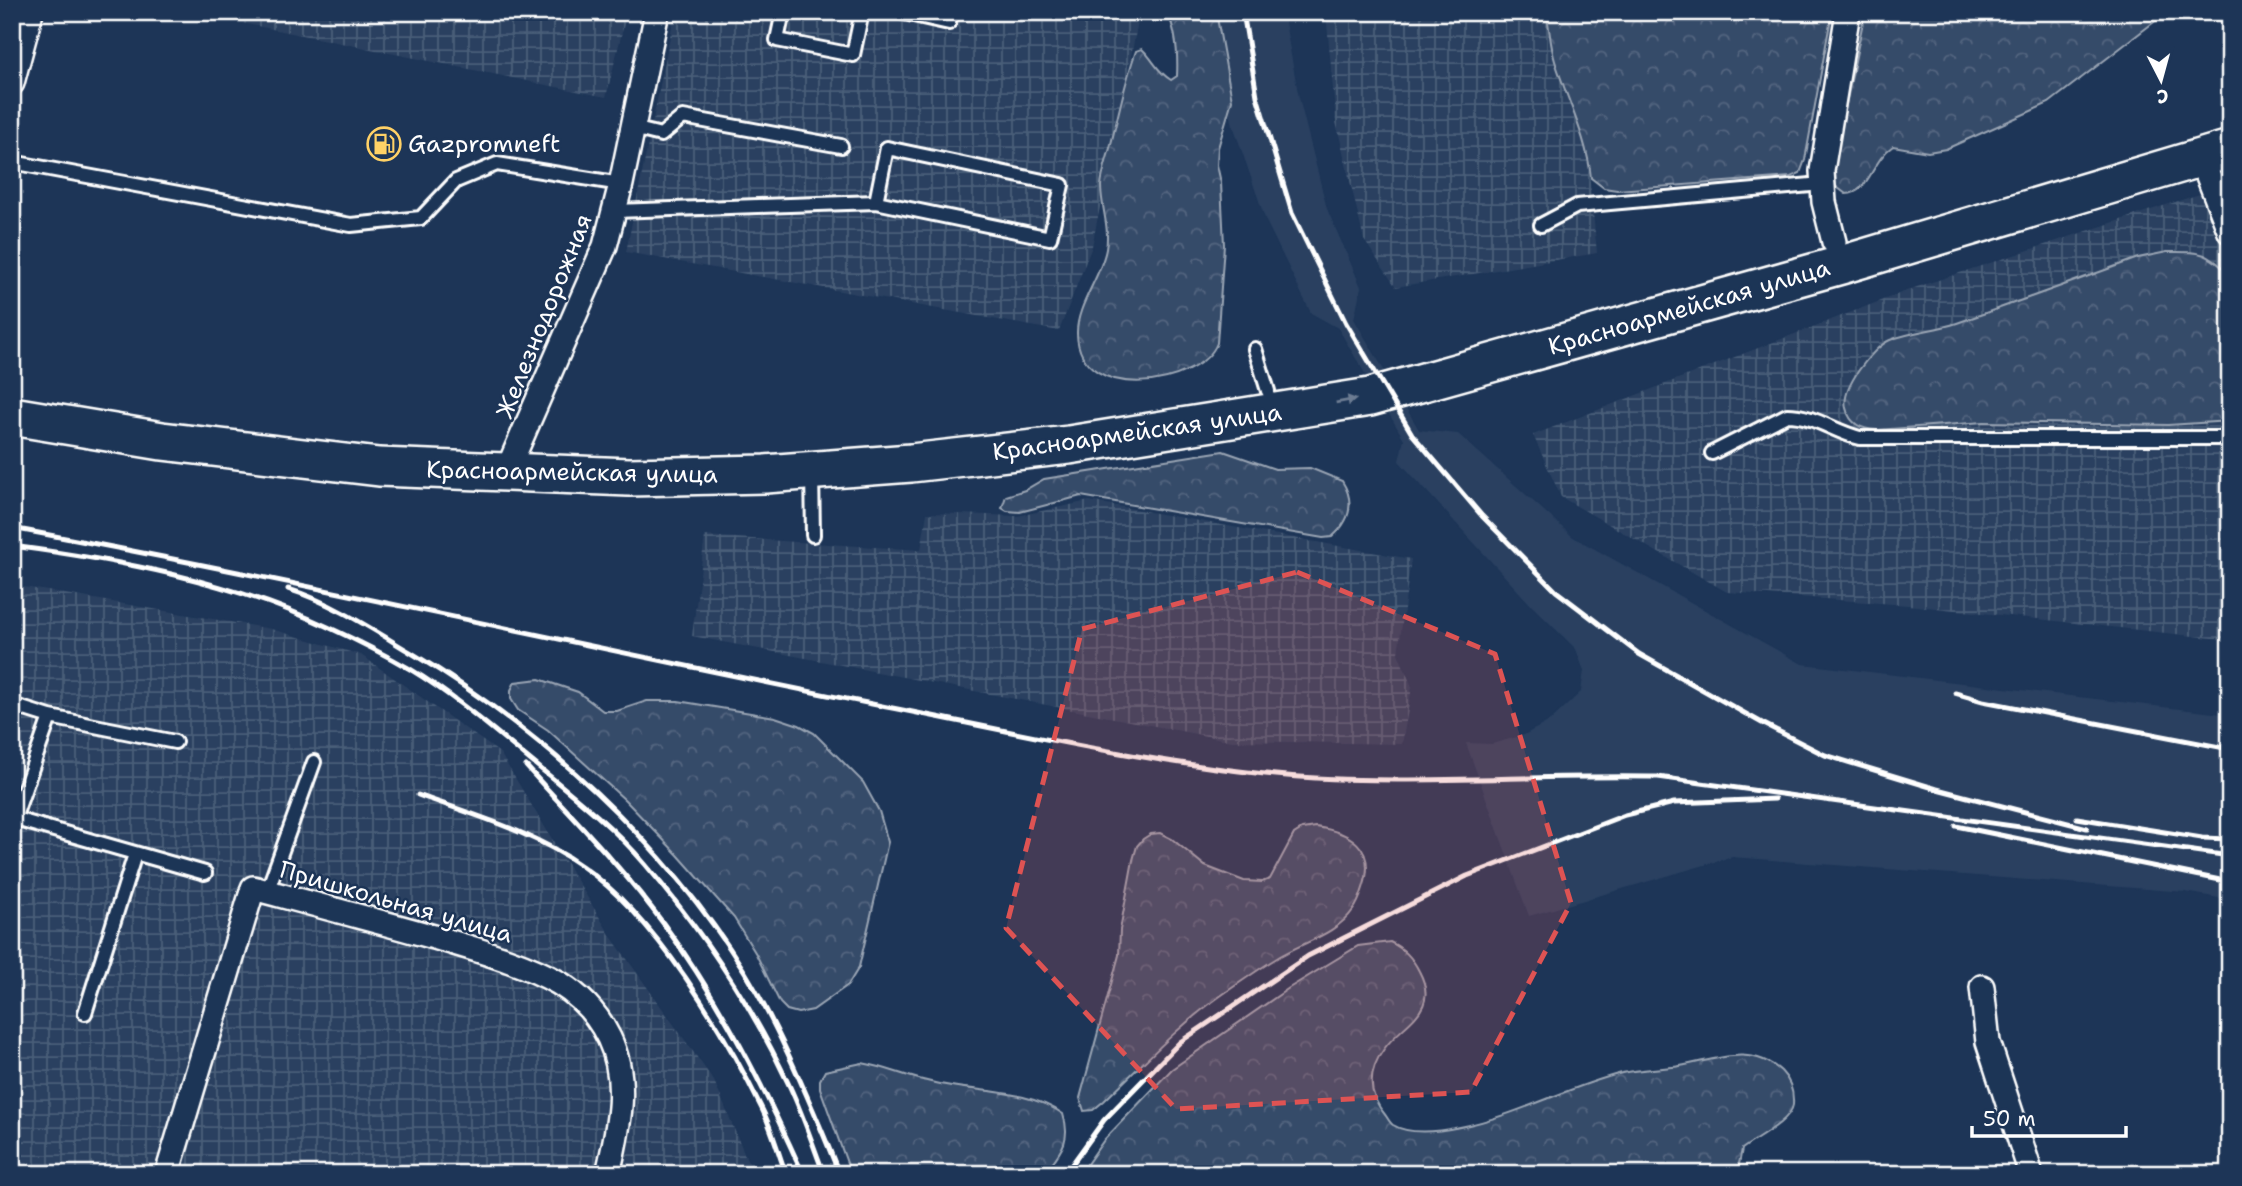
<svg xmlns="http://www.w3.org/2000/svg" width="2242" height="1186" font-family="'Shantell Sans',sans-serif">
	<style>
		.built { fill: #2a4161 }
		.industrial { fill: url(#industrial-grid) }
		.forest { fill: url(#forest-crowns); stroke: #9aa5b4; stroke-width: 2 }
		.lines { fill: none; stroke-linecap: round; stroke-linejoin: round }
		.lane-casing { stroke: #fff; stroke-width: 18 }
		.street-casing { stroke: #fff; stroke-width: 28 }
		.primary-casing { stroke: #fff; stroke-width: 42 }
		.lane { stroke: #1d3557; stroke-width: 12 }
		.street { stroke: #1d3557; stroke-width: 23 }
		.primary { stroke: #1d3557; stroke-width: 37 }
		.rail { stroke: #fff; stroke-width: 5 }
		.oneway { fill: #6c7c92 }
		.marked { fill: #de5353; fill-opacity: 0.2; stroke: #de5353; stroke-width: 5; stroke-dasharray: 14 9; stroke-linejoin: round }
		.labels { text-anchor: middle; dominant-baseline: central; stroke-width: 5; stroke-linejoin: round; paint-order: stroke }
		.poi-label { font-size: 24px; fill: #fff; stroke: #1d3557; text-anchor: start }
		.street-label { font-size: 24px; fill: #fff; stroke: #1d3557 }
	</style>
	<defs>
		<pattern id="industrial-grid" width="8" height="8" patternUnits="userSpaceOnUse" patternTransform="scale(1.75)"><rect width="8" height="8" fill="#2a4161"/><path d="M0 4h8M4 0v8" fill="none" stroke="#4a5e79"/></pattern>
		<pattern id="forest-crowns" width="20" height="18" patternUnits="userSpaceOnUse" patternTransform="scale(1.75)"><rect width="20" height="18" fill="#364b69"/><path d="M2 6a3 3 0 1 1 6 0M12 15a3 3 0 1 1 6 0" fill="none" stroke="#546680"/></pattern>
	</defs>
	<rect width="100%" height="100%" fill="#1d3557"/>
	<filter id="ink" filterUnits="userSpaceOnUse"><feTurbulence type="fractalNoise" baseFrequency=".0143" numOctaves="2"/><feDisplacementMap in="SourceGraphic" scale="14" xChannelSelector="R" yChannelSelector="G"/><feConvolveMatrix kernelMatrix="1 2 1 2 8 2 1 2 1" color-interpolation-filters="sRGB"/></filter>
	<g filter="url(#ink)">
		<path class="built" d="M1205 12H1283L1299 98 1327 209 1361 287 1354 319 1419 430 1458 434 1573 537 1802 664 2230 715V900L2186 892 1732 857 1529 916 1466 743 1492 744 1524 735 1550 721 1581 692 1584 671 1576 649 1532 606 1399 461 1404 439 1338 328 1311 313 1266 221 1233 125Z"/>
		<path class="industrial" d="M188 12H627L606 97Z
			M675 12H1140L1092 246 1059 331 626 252Z
			M1326 12H1573L1597 253 1396 287 1364 240 1336 122Z
			M2230 184V640L1908 605 1727 592 1561 497 1533 435 1914 288Z
			M1089 501 1411 559 1398 653 1412 687 1402 744 1232 741 692 636 705 536 921 550 927 513 1018 516Z
			M12 585 271 629 361 655 500 753 612 938 714 1081 753 1174H12Z"/>
		<path class="forest" d="M1167 12H1216L1232 100 1218 148 1217 165 1221 183 1224 245 1217 343C1200 387 1079 405 1077 334 1076 306 1101 277 1106 249 1110 227 1101 207 1101 186 1102 172 1108 157 1111 144 1119 113 1125 81 1136 51L1142 49C1154 60 1156 71 1171 80L1177 76C1178 56 1176 30 1167 12Z
			M1546 12H1832L1805 160 1800 173 1791 177 1617 190 1604 188 1591 178C1587 137 1567 100 1555 61 1550 45 1550 29 1546 12Z
			M1865 12H2167L2049 103 1946 149 1928 152 1893 146C1871 161 1870 193 1846 194L1834 185 1833 168Z
			M2167 252C2200 252 2206 250 2230 275V421L2168 425 1984 422 1877 430C1862 429 1850 425 1846 408 1841 388 1872 348 1890 340 1911 332 1936 330 1957 323 2018 302 2078 280 2138 258Z
			M1223 451 1275 469 1310 468 1342 481C1356 503 1350 521 1332 537L1323 538 1081 496 1020 512 1007 511 1002 508 1006 496 1025 490 1044 479Z
			M539 679 578 692 603 711H617L647 701H678L775 717 799 725 814 733 863 782 879 811 888 842 859 967 848 985 813 1010 798 1013 787 1010 780 1003 756 954 734 918 678 855 625 800 548 730 518 710 511 699V690L515 682Z
			M1316 827C1350 832 1376 847 1364 885 1361 894 1359 903 1353 910 1337 934 1301 943 1277 958 1257 970 1238 984 1219 997 1177 1027 1142 1065 1104 1101L1093 1110 1084 1111 1080 1098 1119 955 1120 930 1133 860 1137 846 1143 839 1151 834 1160 833 1172 839 1205 866 1244 881 1262 882 1270 879 1294 834 1302 829Z
			M1390 942C1404 949 1412 957 1419 971 1441 1012 1403 1022 1384 1049 1367 1072 1368 1095 1386 1116 1388 1119 1390 1123 1393 1125 1411 1136 1441 1131 1460 1127 1516 1116 1567 1087 1622 1073 1641 1069 1661 1069 1680 1066 1715 1060 1750 1043 1781 1071 1790 1080 1794 1091 1793 1105 1791 1121 1755 1139 1742 1149L1737 1174H1080L1104 1140 1172 1069 1289 988 1358 946Z
			M862 1063C886 1067 907 1077 931 1082 973 1093 1026 1088 1063 1114 1072 1142 1060 1152 1044 1174H851L820 1088V1080L825 1071Z"/>
		<g class="lines">
			<defs>
				<path id="lane" d="M783 12 777 40 853 55 862 12
					M900 12 949 23 951 12
					M633 128 661 135 683 117 841 146
					M12 162 351 225 421 218 456 181 497 164 621 184
					M615 211 876 202 887 148 1062 185 1050 238 876 202
					M1541 225 1577 206 1822 184
					M1255 349 1268 391
					M1712 453 1787 415C1815 415 1834 432 1860 438H2230
					M812 472 813 535
					M12 705 50 717
					M12 818 205 873
					M14 819 50 717 175 742
					M267 892 314 762
					M85 1013 135 854"/>
				<path id="street" d="M12 83 31 12
					M2201 158 2230 232
					M1834 242 1824 202 1822 171 1848 12
					M506 473 605 246 621 184 657 12
					M1982 987 1988 1042 2031 1174
					M167 1174 253 888C313 904 374 920 434 937 476 950 520 961 559 983 580 996 598 1015 609 1038 630 1082 618 1129 608 1174"/>
				<path id="primary" d="M12 416 162 441 379 467 629 477 765 474 911 463 1069 445 1370 397 1841 265 2230 149"/>
			</defs>
			<use href="#lane" class="lane-casing"/>
			<use href="#street" class="street-casing"/>
			<use href="#primary" class="primary-casing"/>
			<use href="#lane" class="lane"/>
			<use href="#street" class="street"/>
			<use href="#primary" class="primary"/>
			<path class="rail" d="M1243 12 1257 96 1292 213 1346 323 1412 434 1482 516 1556 591 1639 654 1762 723 1825 755 1937 789 2087 828
				M12 528C298 581 582 646 867 703 991 727 1114 756 1239 771 1378 789 1518 774 1658 777L2230 856
				M12 546C119 560 230 581 328 627 356 640 384 654 410 669 450 693 489 726 524 755 565 789 610 823 645 864 702 931 753 1007 790 1087 803 1115 813 1145 824 1174
				M288 589C331 602 372 629 410 652 541 730 664 842 745 972 771 1015 793 1063 813 1110 822 1131 831 1152 839 1174
				M1955 693 1983 701 2230 749
				M526 766C573 818 622 867 663 923 721 1002 763 1085 803 1174
				M418 795C474 815 534 832 583 867 655 916 724 1031 762 1109 772 1129 778 1152 786 1174
				M2077 818 2202 838 2230 839
				M1956 826 2230 882
				M1065 1174 1104 1120 1180 1042 1308 956 1467 876 1625 815 1674 803 1775 799"/>
		</g>
		<defs><path id="oneway-solid" d="M-6-.8H1V-3.2L6.5 0L1 3.2V.8H-6Z" transform="scale(1.75)"/></defs>
		<use class="oneway" href="#oneway-solid" transform="translate(1346 401) rotate(-10)"/>
	</g>
	<path class="marked" d="M1297 572 1495 654 1571 903 1471 1092 1176 1109 1006 928 1082 629Z"/>
	<defs>
		<symbol id="fuel-ring" viewBox="-11 -11 22 22"><circle r="9.5" fill="#1d3557" stroke="#ffd166" stroke-width="1.5"/><path d="M-5.5-6h7V0h2V4h1.3V-2.5L3-4.5l.8-.8L6-3V5H2.5V1h-1V6h-7ZM-4.2-4.7v3.2H.2V-4.7Z" fill="#ffd166"/></symbol>
	</defs>
	<g fill-rule="evenodd">
		<use href="#fuel-ring" x="365" y="125" width="38" height="38"/>
	</g>
	<g class="labels">
		<g class="poi-label">
			<text x="408" y="144">Gazpromneft</text>
		</g>
		<g class="street-label">
			<text transform="translate(1689 307) rotate(-16)">Красноармейская улица</text>
			<text transform="translate(544 316) rotate(-68)">Железнодорожная</text>
			<text transform="translate(1137 432) rotate(-8)">Красноармейская улица</text>
			<text transform="translate(572 472) rotate(1)">Красноармейская улица</text>
			<text transform="translate(396 902) rotate(16)">Пришкольная улица</text>
		</g>
	</g>
	<rect width="2242" height="1186" fill="none" stroke="#1d3557" stroke-width="42"/>
	<rect x="21" y="21" width="2200" height="1144" fill="none" stroke="#fff" stroke-width="2.5" filter="url(#ink)"/>
	<g transform="translate(2161 80) rotate(174)" stroke="#1d3557" stroke-width="5" paint-order="stroke">
	<path d="M0-5L12 26L0 18L-12 26Z" fill="#ffffff"/>
	<text y="-10" font-size="19" font-weight="bold" text-anchor="middle" fill="#ffffff">С</text>
	</g>
	<path d="M1972 1126v10h154v-10" fill="none" stroke="#ffffff" stroke-width="3.5"/>
	<text x="1983" y="1126" font-size="21" fill="#ffffff" stroke="#1d3557" stroke-width="5" paint-order="stroke">50 m</text>
</svg>
